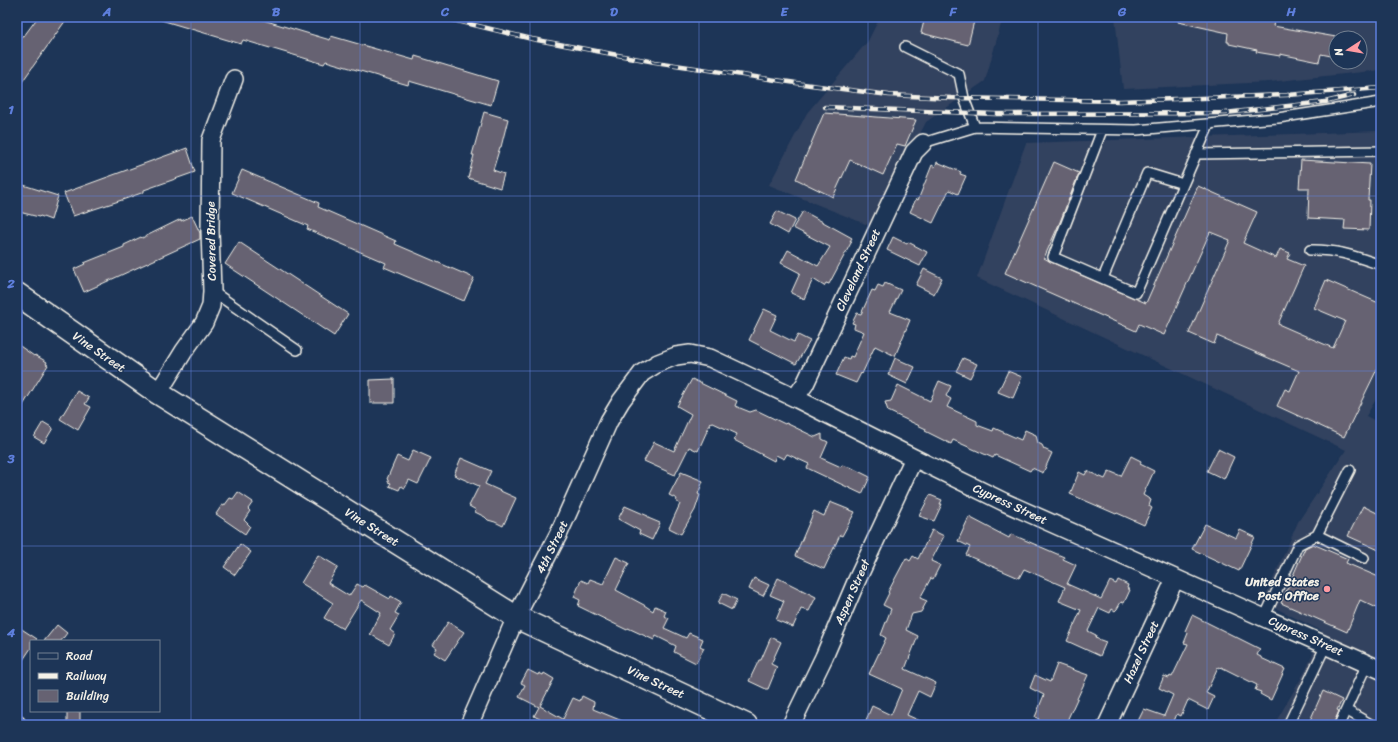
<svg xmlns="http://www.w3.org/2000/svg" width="1398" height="742" font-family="Sriracha,sans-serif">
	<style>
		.built { fill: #33425f; fill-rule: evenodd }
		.building { fill: #666272; stroke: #f4f1e8 }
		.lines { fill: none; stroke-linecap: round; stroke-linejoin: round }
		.service-casing { stroke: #f4f1e8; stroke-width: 12 }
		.minor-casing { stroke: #f4f1e8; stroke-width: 20 }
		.tertiary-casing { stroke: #f4f1e8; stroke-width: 25 }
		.service { stroke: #1d3557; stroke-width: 9 }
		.minor { stroke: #1d3557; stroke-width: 17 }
		.tertiary { stroke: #1d3557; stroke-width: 22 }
		.rail-casing { stroke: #f4f1e8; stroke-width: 4.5 }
		.rail { stroke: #1d3557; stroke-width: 3; stroke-dasharray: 9; stroke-linecap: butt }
		.grid { fill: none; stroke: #5e7fdd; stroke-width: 1; stroke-opacity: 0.55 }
		.poi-dot { fill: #ff9aa2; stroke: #1d3557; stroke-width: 1.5 }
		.labels { text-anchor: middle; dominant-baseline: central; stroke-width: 3; stroke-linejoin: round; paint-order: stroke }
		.street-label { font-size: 12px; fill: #f4f1e8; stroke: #1d3557 }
		.poi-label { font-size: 12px; font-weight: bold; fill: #f4f1e8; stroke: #1d3557; text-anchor: end }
		.neatline { fill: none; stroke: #5e7fdd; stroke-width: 1.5 }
		.grid-label { font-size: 13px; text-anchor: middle; font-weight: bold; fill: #5e7fdd }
	</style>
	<rect width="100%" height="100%" fill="#1d3557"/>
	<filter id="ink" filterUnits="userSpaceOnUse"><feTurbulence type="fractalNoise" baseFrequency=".025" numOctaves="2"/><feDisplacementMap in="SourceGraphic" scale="8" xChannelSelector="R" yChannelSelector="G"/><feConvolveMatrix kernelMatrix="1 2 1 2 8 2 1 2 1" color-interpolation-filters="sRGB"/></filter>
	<g filter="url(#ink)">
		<path class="built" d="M880 17H1003L985 81 926 122 873 227 769 185 807 113 868 41Z
			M1115 17H1381V70L1269 82 1123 89ZM1336 38H1360V62H1336Z
			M1381 131V209L1376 271 1381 274V391L1366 416 1381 424V722L1380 725H1274L1306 670 1322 631 1263 602 1298 522 1346 450 977 278 1026 143Z"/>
		<path class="building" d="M38 17H68L17 89V43L23 35 24 36Z
			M161 17H253L330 40 331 36 414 60 415 56 498 81 491 105 409 81 408 85 326 61 324 64 243 40 241 44 161 20Z
			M925 17H975L968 45 921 33Z
			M1179 17H1275L1273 26 1336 37V57L1321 54 1319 62 1280 54V56L1256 52 1257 50 1229 44V42H1227L1228 33 1178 22Z
			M484 112 508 119 501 147H500L493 170 504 174 500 188 468 178 474 155H472Z
			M824 113 916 120 905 146 897 144 883 175 850 160 833 197 796 179Z
			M187 148 195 172 144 190V192L125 199 73 216 64 193Z
			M1301 160 1370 164 1368 200H1370L1369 230 1344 229 1345 220 1308 218 1309 188H1299Z
			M937 162 961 172 960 174 966 176 958 194 949 190 933 223 910 212 916 199 918 200 932 165 935 167Z
			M1054 162 1079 173 1060 222 1044 258 1051 262 1146 303 1198 186 1257 212 1243 243 1276 258 1280 249 1290 253 1287 259 1304 266 1278 324 1333 348 1345 321 1314 308 1326 280 1381 304V361L1344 437 1277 406 1285 389 1290 391 1299 371 1217 336 1214 344 1189 333 1230 240 1210 232 1164 335 1139 324 1136 331 1005 273Z
			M242 170 319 203 318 207 396 241 395 244 474 278 464 301 384 267 386 263 307 229 308 226 232 193Z
			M17 183 58 196 51 220 40 216 39 217 19 212 20 210H17Z
			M777 211 795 220 788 234 770 224Z
			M803 211 852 238 850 241H852L829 284 826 283 824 286 813 279 804 299 791 293 800 273 781 263 788 250 818 266 830 247 793 228Z
			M192 216 200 233V239L84 292 74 269 85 264 84 263 124 247V245L141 237 142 238 181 219V221Z
			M893 237 907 244 908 242 927 252 920 266 887 250Z
			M239 242 348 314 334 336 225 264Z
			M924 269 942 278 934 294 916 285Z
			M885 283 901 290 890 312 910 320 895 356 875 346 862 374 861 373 856 383 836 375 844 357 849 359 850 356 853 357 864 332 854 328 855 324 852 323 857 313 861 314 872 290 875 291 878 285 883 287Z
			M764 309 777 315 770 330 794 342 798 335 810 341 796 364 749 340Z
			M17 344 34 356 35 355 47 362 46 364 48 365 17 415Z
			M895 358 915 367 907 384 888 375Z
			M963 358 977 364 970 378 956 371Z
			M1008 371 1022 377 1013 398 998 392Z
			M394 379V403H370V380Z
			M692 379 737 401 735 406 750 412 756 410 785 424 786 423 815 437 822 434V439L828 442 821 458 841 467 842 465 852 468 870 477 862 494 807 468 809 464 787 454 784 459 776 455 774 461 734 440 737 434 711 422 698 451 689 447 675 475 644 461 654 442 674 451 691 414 677 406Z
			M939 381 951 386 946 396 951 399 947 407 977 421V425L993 431 994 428 1021 440 1025 430 1036 435 1038 443 1042 445 1044 449 1052 453 1043 473 1032 468 1030 471 995 455 993 458 953 440 951 444 925 431 926 429 888 411 885 402 891 401 898 385 930 401Z
			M77 391 89 398 85 404 91 407 78 430 60 419Z
			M43 422 53 428 44 443 34 437Z
			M1218 449 1234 457 1224 479 1207 471Z
			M413 450 431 458 418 484 409 480 405 488 401 486 399 490 389 486 391 483 388 482V480L387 479 397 456 408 461Z
			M1131 456 1141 461 1140 464 1154 471 1143 495 1151 500 1149 506 1152 508 1144 525 1117 513 1116 514 1070 494 1079 472 1085 475 1087 471 1105 479 1109 471 1121 476Z
			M461 458 491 471 485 484 516 498 503 526 495 522 488 520 485 517 475 512 476 510 469 506 479 486 454 475Z
			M681 472 703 481 698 494 700 495 695 510 681 534 669 528 680 504 676 501 677 499 669 495Z
			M238 492 253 502 248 509 250 511 244 520 250 526 245 534 216 514 222 505 224 506 230 498 233 499Z
			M930 495 942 500 940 504H942L934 521 919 516Z
			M830 502 855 512 842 536 840 535 824 569 795 556 814 511 824 516Z
			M625 506 648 516V518L660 523 652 540 639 534 640 531 618 519Z
			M1363 506 1381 515V551L1348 536Z
			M969 517 1009 538 1011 534 1064 557 1063 559 1076 565 1067 584 1101 599 1110 581 1116 584 1118 580 1128 585 1127 588 1130 590 1124 603 1121 602 1117 609 1115 611 1112 609 1110 613 1099 608 1088 631 1096 635 1095 638 1106 642 1100 656 1067 641 1081 610 1059 601 1065 587 1024 569 1019 578 966 555 970 547 958 541Z
			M1205 524 1236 538 1240 530 1255 537 1239 571 1192 549Z
			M932 530 944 536 931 561 940 565 933 579 931 578 920 598 927 601 921 612 912 614 906 630 918 636 905 669 936 683 930 697 918 691 907 715 929 725H864L872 706 891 715 902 689 869 674 886 638 881 635 891 609 883 605 889 593 888 592 906 558 910 561 913 556 918 559Z
			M240 544 251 552 235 575 224 567Z
			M1313 544 1348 559 1346 563 1381 578V610L1360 600 1347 632 1281 603 1305 548Z
			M318 555 338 567 328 583 349 596 357 584 363 587 365 585 390 599 391 596 401 602 395 613 399 615 390 630 395 634 389 645 370 634 381 613 361 600 343 629 324 618 333 603 301 583Z
			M616 557 629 563 616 590 644 605 653 611 655 606 666 611 664 616 669 618 664 628 686 638 689 633 703 639 700 646 704 648 696 663 674 652 676 646 656 636 654 640 628 628 627 630 578 606 580 600 574 597 581 580 588 583 590 579 603 584Z
			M754 578 769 585 763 596 749 589Z
			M778 578 816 597 809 611 801 609 793 627 776 620 784 601 770 595Z
			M723 593 737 600 732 610 718 603Z
			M1192 615 1260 649 1257 655 1261 657V658L1285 669 1271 700 1260 694 1261 692 1255 690 1257 685 1221 667 1220 668 1218 667 1206 693 1214 697 1208 710 1188 700 1181 716 1177 714 1174 721 1182 725H1136L1144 709 1164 716 1173 695 1159 688 1164 676 1169 678 1170 676 1172 677 1188 644 1184 643 1188 633 1185 631Z
			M448 622 464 632 445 660 434 653 437 648 433 645Z
			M57 625 67 633 61 641H44Z
			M17 626 37 639 35 641H31V648L17 669Z
			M771 637 781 642 771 664 777 667 768 689H766L749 681 759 660H761Z
			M1057 664 1088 675 1065 725H1036L1039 719 1035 717 1044 695 1030 688 1035 675 1050 682Z
			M528 670 538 675 539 673 543 675 544 673 554 679 540 706 563 719 573 698 580 701 582 696 594 702 593 709 632 725H551L534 716 539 707 519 697 525 685 521 683Z
			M1323 691 1342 700 1337 710 1339 711 1333 725H1308Z
			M67 711H80V725H67Z"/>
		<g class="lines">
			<defs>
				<path id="service" d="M905 47 959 74 964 98 975 127
					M1102 130 1053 257 1136 293 1209 125
					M923 143 975 127 1136 130 1278 118 1381 102
					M1196 154 1381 151
					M1310 250C1336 249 1357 257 1381 265
					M1103 278 1147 173 1183 184
					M212 291 297 350
					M1317 535 1364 558
					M1264 618 1298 545 1317 535 1350 470
					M1346 710 1372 725
					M1288 725 1326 645
					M1339 725 1367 664"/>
				<path id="minor" d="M158 393 184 351 204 323 211 306 212 291 210 230 211 140 234 79
					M795 398 805 384 914 152 923 143
					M17 724V725
					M469 725 516 617 559 533 609 421 621 401 642 373 658 363 676 356 690 354 710 358 795 398 914 458 1004 502 1381 670
					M791 725 824 657 856 582 914 458
					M1107 725 1175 579"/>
				<path id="tertiary" d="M17 294 158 393 516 617 746 725"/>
			</defs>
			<use href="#service" class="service-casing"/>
			<use href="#minor" class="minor-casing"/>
			<use href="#tertiary" class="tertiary-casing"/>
			<use href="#service" class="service"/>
			<use href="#minor" class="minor"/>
			<use href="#tertiary" class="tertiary"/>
			<defs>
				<path id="rail" d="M441 17 532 39 655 62 803 84 889 95 951 98 1120 101 1287 95 1381 88
					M825 107 995 114 1225 113 1325 102 1354 95"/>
			</defs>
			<use href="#rail" class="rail-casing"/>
			<use href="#rail" class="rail"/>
		</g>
	</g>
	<path class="grid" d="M191 17V725M360 17V725M530 17V725M699 17V725M868 17V725M1038 17V725M1207 17V725M17 196H1381M17 371H1381M17 546H1381"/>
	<circle class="poi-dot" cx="1327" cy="589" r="4"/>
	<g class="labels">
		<g class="street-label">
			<text transform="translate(211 241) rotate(-91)">Covered Bridge</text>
			<text transform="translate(858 270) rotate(-65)">Cleveland Street</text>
			<text transform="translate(99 352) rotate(35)">Vine Street</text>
			<text transform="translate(1010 504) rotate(25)">Cypress Street</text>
			<text transform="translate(372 527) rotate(32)">Vine Street</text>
			<text transform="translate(552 547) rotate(-64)">4th Street</text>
			<text transform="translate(852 592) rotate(-66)">Aspen Street</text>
			<text transform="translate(1306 636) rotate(24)">Cypress Street</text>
			<text transform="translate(1141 652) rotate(-65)">Hazel Street</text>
			<text transform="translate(656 682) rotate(25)">Vine Street</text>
		</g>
		<g class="poi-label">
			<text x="1319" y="582">United States<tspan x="1319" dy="14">Post Office</tspan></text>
		</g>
	</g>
	<rect width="1398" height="742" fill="none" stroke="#1d3557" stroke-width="44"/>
	<rect x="30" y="640" width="130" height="72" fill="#1d3557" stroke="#738091"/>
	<rect x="38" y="653" width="20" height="6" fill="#1d3557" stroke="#738091"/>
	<text x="66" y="660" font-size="12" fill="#f4f1e8">Road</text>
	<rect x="38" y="673" width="20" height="6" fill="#f4f1e8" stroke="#738091"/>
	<text x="66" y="680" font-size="12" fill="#f4f1e8">Railway</text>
	<rect x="38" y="690" width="20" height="12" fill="#666272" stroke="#738091"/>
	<text x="66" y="700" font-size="12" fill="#f4f1e8">Building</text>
	<g transform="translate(1348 50) rotate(258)"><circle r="19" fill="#1d3557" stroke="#738091"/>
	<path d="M0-3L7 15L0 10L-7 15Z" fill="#ff9aa2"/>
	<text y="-6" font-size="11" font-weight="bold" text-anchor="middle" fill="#f4f1e8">N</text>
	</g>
	<rect x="22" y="22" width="1354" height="698" class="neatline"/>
	<g class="grid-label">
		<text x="107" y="16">A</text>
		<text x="276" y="16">B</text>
		<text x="445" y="16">C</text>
		<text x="614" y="16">D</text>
		<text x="784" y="16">E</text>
		<text x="953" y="16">F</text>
		<text x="1122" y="16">G</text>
		<text x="1291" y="16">H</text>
		<text x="11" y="114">1</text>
		<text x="11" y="288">2</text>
		<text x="11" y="463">3</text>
		<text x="11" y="637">4</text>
	</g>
</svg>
